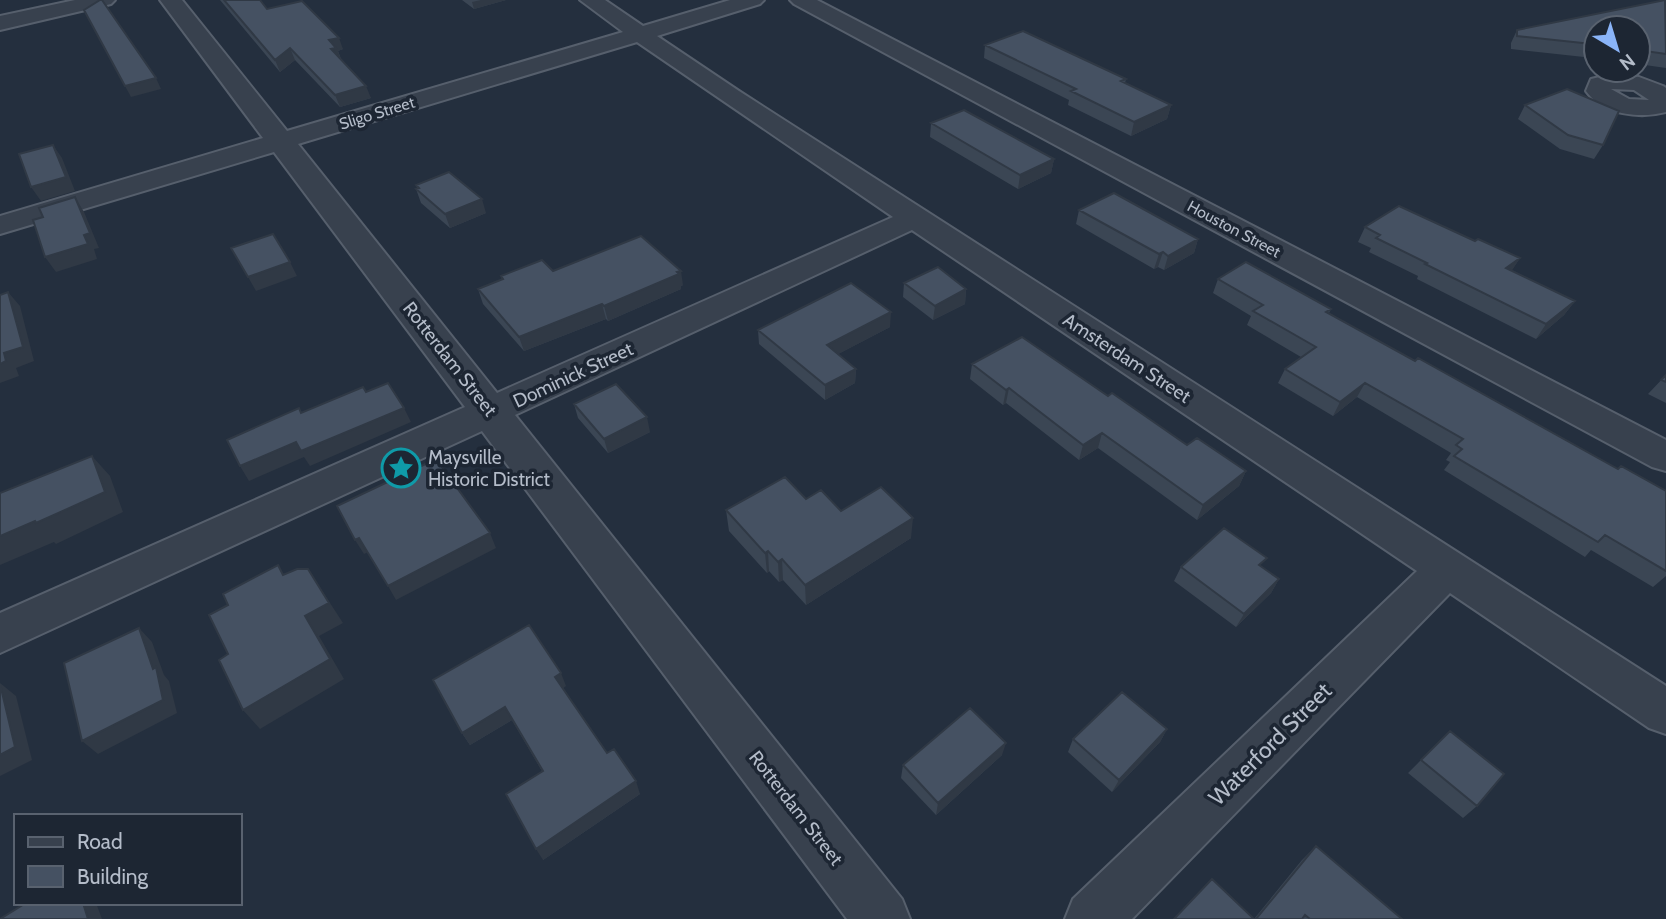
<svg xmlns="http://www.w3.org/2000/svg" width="1666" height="919" font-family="Cabin,sans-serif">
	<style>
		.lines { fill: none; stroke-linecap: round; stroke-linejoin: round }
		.minor-casing { stroke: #565f6c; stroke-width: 4 }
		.minor { fill: #38414e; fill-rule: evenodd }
		.wall { fill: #3b4654 }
		.shaded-wall { fill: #303945 }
		.building { fill: #455162; stroke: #303945; stroke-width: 2 }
		.labels { text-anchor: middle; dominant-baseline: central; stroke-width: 7; stroke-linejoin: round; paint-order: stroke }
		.far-street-label { font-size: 16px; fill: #b4bcc9; stroke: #1d2633 }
		.street-label { font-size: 19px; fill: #b4bcc9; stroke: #1d2633 }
		.poi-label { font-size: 19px; fill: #b4bcc9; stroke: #1d2633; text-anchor: start }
		.near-street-label { font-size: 23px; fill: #b4bcc9; stroke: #1d2633 }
	</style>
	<rect width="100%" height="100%" fill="#242f3e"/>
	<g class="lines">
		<defs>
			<path id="minor" d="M75 0H115L111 4 0 30V16Z
				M160 0H182L287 131 623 32 580 0H605L643 26 730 0H764L760 4 657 36 739 91 1666 686V734L1649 728 1450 593 1132 919H1065L1073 899 1417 571 912 230 515 415 902 899 910 919H847L482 431 0 653V613L465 407 274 152 0 234V216L263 138ZM637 42 893 217 497 393 298 144Z
				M790 0H817L1666 440V471L1652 467 794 4Z
				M1613 74 1639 77 1663 86 1666 88V112C1640 119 1603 115 1586 91L1591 79ZM1611 89 1634 90 1649 100 1629 99Z"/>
		</defs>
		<use href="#minor" class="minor-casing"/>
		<use href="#minor" class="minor"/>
	</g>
	<path class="wall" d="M220 0H260L267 9 343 49 338 51 341 59 371 98 340 107 295 60 280 72Z
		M462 0H506L474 9Z
		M1666 1V68L1638 64V28H1596V55L1584 57 1511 49V43L1517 30Z
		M985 45 1126 79 1125 83 1171 105 1167 119 1131 136 1068 105 1069 100 984 58Z
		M1525 105 1603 145 1594 159 1560 149 1518 119Z
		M931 123 1054 159 1051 173 1018 189 930 137Z
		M416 185 486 213 450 228 421 203 416 189 417 188Z
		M1079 210 1198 239 1194 253 1164 270 1158 267 1154 269 1076 224Z
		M1365 227 1475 241 1520 258 1511 271 1575 301 1564 315 1536 339 1417 279 1418 276 1369 252 1371 248 1358 242Z
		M553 271 683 285 681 286V289L608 321 606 319 524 351 483 304 478 289 502 280 501 276Z
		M1218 279 1331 309 1329 313 1415 361 1618 469 1666 491V576L1653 587 1591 550 1585 557 1444 470 1450 462 1446 460 1451 453 1357 397 1333 416 1278 383 1285 369 1301 357 1247 325 1251 316 1213 293Z
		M904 283 966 289 965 304 933 320 903 297Z
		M890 327 838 354 856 369 855 383 825 400 759 344 758 330Z
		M972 364 1108 396 1187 445 1246 471 1239 486 1197 520 1098 448 1079 460 1006 403 1003 405 970 379Z
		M1666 375V403L1648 394Z
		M574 404 650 432 608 453 578 418Z
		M806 499 841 511 911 538 806 605 783 580 779 582 769 571 767 573 729 531 726 510Z
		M1181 567H1261L1279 579 1271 593 1236 627 1174 581Z
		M566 686 563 688 607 753 640 794 543 860 542 771 512 720 470 745 462 733Z
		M1167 729 1160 742 1112 792 1068 752 1073 739Z
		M1450 731 1477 806 1463 818 1408 773Z
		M1002 755 936 815 901 778 903 765Z
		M1316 846 1402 919H1174H1254L1302 860Z"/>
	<path class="shaded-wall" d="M481 0H506L474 9 472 2Z
		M339 38 343 49 338 51 341 60 336 61 329 40Z
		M1592 44H1596V55L1584 57Z
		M290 48 295 60 280 72 275 60Z
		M156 78 161 89 131 97 125 86Z
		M366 86 371 98 340 107 335 95Z
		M1171 105 1167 119 1131 136 1134 122Z
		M53 145 62 158 75 191 41 201 31 187Z
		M1054 159 1051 173 1018 189 1020 175Z
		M75 197 84 212 99 248 94 249 97 259 56 272 45 257 84 235Z
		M482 199 486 213 450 228 445 214Z
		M1198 239 1194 253 1164 270 1168 256Z
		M1163 252 1158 267 1154 269 1159 254Z
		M1520 258 1511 272 1506 268Z
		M290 262 297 276 256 291 248 277Z
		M681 271 683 285 681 286V289L608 321 604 306Z
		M966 289 965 304 933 320 935 306Z
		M8 292 20 306 34 361 16 368 19 376 0 383V364L4 353Z
		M1575 301 1564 315 1536 339 1546 324Z
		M602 304 606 319 524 351 519 337Z
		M891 312 890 327 827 360V345Z
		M856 369 855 383 825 400V385Z
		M1365 383 1357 397 1333 416 1340 402Z
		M1009 388 1006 403 1003 405 1006 390Z
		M404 408 411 422 310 466 304 457 249 481 240 466 296 442Z
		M647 417 650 432 608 453 604 439Z
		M1102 433 1098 448 1079 460 1083 445Z
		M92 456 110 476 123 512 56 544 54 542 0 565V536Z
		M1246 471 1239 486 1197 520 1203 505Z
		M913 518 911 538 806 605 805 585Z
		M490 533 496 548 396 600 388 586Z
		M359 538 368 552 364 554 355 540Z
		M768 551 769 571 767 573 765 553Z
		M782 559 783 580 779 582 778 562Z
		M308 569 343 623 319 636 344 679 260 729 243 710 305 616Z
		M1279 579 1271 593 1236 627 1244 614Z
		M139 628 152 642 164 675 169 681 177 713 98 754 82 741 153 669Z
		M561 673 566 686 560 690 555 677Z
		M0 683 16 696 32 760 0 776Z
		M505 707 512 720 470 745 462 733Z
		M1167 729 1160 742 1112 792 1119 780Z
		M1006 743 1002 755 936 815 938 803Z
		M636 781 640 794 543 860 536 849Z
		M83 903H96L102 919H88Z"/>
	<path class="building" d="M100 0H102L156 78 125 86 84 10Z
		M224 0H260L267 9 302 1 339 38 329 40 336 48 331 49 366 86 335 95 290 48 275 60Z
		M1665 0 1666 54 1638 50V28H1596V44H1592L1517 36V30Z
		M1023 31 1126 79 1121 81 1171 105 1134 122 1071 91 1076 89 985 45Z
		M1567 89 1619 111 1603 145 1568 135 1525 105Z
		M964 110 1054 159 1020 175 931 123Z
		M53 145 66 177 31 187 19 154Z
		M449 172 482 199 445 214 416 189 419 188 416 185Z
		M1114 193 1198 239 1168 256 1163 252 1159 254 1079 210Z
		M75 197 90 233 84 235 88 244 45 257 33 220 43 217 39 208Z
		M1399 206 1475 241 1478 239 1520 258 1506 268 1575 301 1546 324 1425 264 1427 263 1376 238 1380 235 1365 227Z
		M273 234 290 262 248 277 231 248Z
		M641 236 681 271 677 272 679 274 604 306 602 304 519 337 478 289 503 279 501 276 542 260 553 271Z
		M1246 262 1331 309 1326 312 1415 361 1418 358 1618 469 1621 466 1666 491V571L1605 535 1598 542 1454 456 1462 449 1456 445 1463 439 1365 383 1340 402 1285 369 1316 347 1253 311 1263 305 1218 279Z
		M938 267 966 289 935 306 904 283Z
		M851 283 891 312 827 345 856 369 825 385 758 330Z
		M8 292 23 347 4 353 6 361 0 364V295Z
		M1022 337 1108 396 1112 393 1187 445 1197 438 1246 471 1203 505 1102 433 1083 445 1009 388 1006 390 972 364Z
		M1666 375V382L1661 380Z
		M388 383 404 408 301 451 296 442 240 466 227 440 299 408 301 413 363 387 366 392Z
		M616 384 647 417 604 439 574 404Z
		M92 456 105 492 36 523 35 521 0 536V493Z
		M436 459 490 533 388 586 359 538 355 540 337 506Z
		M785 477 806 499 821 490 841 511 881 487 913 518 805 585 782 559 778 562 768 551 765 553 726 510Z
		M1224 528 1267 558 1259 565 1279 579 1244 614 1181 567Z
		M278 565 283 575 297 569H308L329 603 305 616 330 659 243 710 219 660 228 654 209 615 228 605 223 594Z
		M529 625 561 673 555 677 607 753 614 749 636 781 536 849 506 794 543 771 505 707 462 733 433 680Z
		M139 628 153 669 156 667 163 700 82 741 64 663Z
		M0 684 15 747 0 755Z
		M1122 692 1167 729 1119 780 1073 739Z
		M970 708 1006 743 938 803 903 765Z
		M1450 731 1504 774 1477 806 1421 760Z
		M1316 846 1402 919H1310L1305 915 1302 919H1256Z
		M1212 879 1254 919H1174Z
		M26 903H83L88 919H0Z"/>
	<defs>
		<symbol id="sight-ring" viewBox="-11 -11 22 22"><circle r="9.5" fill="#1d2633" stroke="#0f9aa8" stroke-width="1.5"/><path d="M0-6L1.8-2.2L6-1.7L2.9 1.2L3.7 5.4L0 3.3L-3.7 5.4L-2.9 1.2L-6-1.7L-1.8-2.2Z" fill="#0f9aa8"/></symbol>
	</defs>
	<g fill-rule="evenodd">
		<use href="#sight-ring" x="379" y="446" width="44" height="44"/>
	</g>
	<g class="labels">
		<g class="far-street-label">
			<text transform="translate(377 113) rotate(-17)">Sligo Street</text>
			<text transform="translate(1234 229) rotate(28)">Houston Street</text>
		</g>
		<g class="street-label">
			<text transform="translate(1127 358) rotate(33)">Amsterdam Street</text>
			<text transform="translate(450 359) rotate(52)">Rotterdam Street</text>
			<text transform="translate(573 375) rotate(-25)">Dominick Street</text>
			<text transform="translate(796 808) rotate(52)">Rotterdam Street</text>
		</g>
		<g class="poi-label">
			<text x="428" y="457">Maysville<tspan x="428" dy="22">Historic District</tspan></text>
		</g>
		<g class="near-street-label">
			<text transform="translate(1270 744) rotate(-45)">Waterford Street</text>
		</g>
	</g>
	<rect x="14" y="814" width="228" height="91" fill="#1d2633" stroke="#59626f" stroke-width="2"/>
	<rect x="28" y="837" width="35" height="10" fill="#38414e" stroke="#59626f" stroke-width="2"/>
	<text x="77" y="849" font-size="21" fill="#b4bcc9">Road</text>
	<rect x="28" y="866" width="35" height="21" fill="#455162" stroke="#59626f" stroke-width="2"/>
	<text x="77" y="884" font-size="21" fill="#b4bcc9">Building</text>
	<g transform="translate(1617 49) rotate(142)"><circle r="33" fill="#1d2633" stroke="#59626f" stroke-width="2"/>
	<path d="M0-5L12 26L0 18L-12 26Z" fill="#8ab4f8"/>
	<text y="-10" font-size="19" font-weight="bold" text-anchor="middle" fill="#b4bcc9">N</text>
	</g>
</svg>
